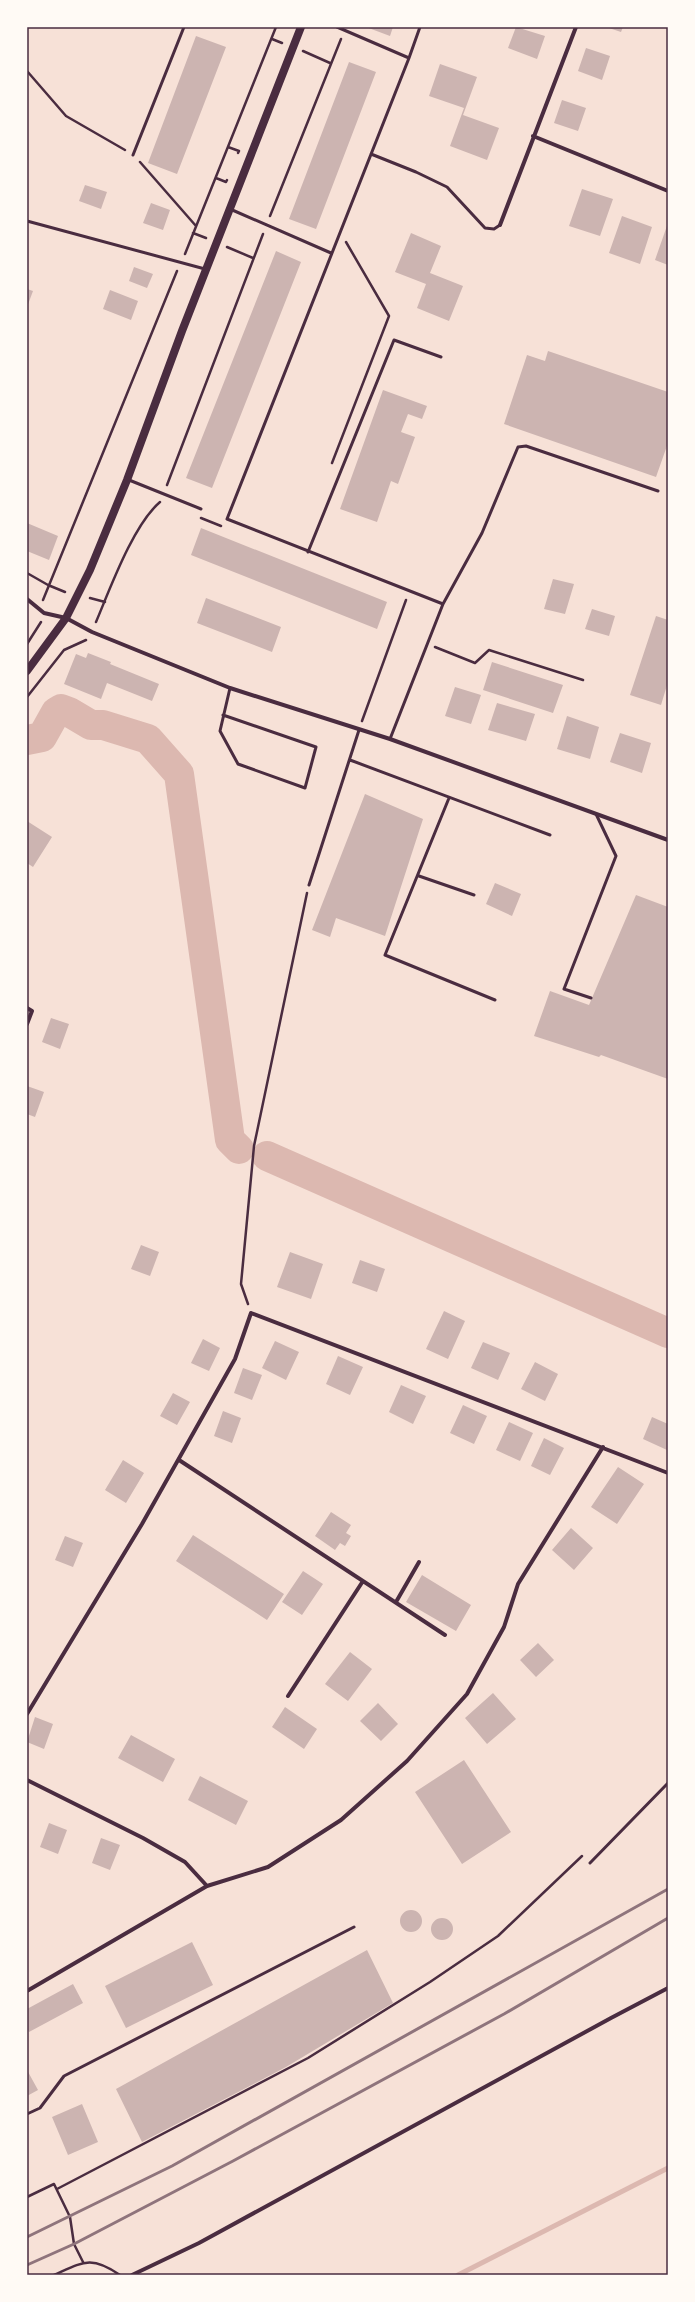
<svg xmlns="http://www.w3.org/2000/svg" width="695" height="2302" font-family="Manrope,sans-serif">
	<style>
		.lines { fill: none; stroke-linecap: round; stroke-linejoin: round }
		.stream { stroke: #dcb8b0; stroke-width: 5 }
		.river { stroke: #dcb8b0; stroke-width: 30 }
		.building { fill: #ccb4b1 }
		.path { stroke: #4a2c40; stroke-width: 2.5 }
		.service { stroke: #4a2c40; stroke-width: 3 }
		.minor { stroke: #4a2c40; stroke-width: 4 }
		.secondary { stroke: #4a2c40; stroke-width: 8 }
		.rail { stroke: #8f747c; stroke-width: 3 }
		.neatline { fill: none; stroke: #4a2c40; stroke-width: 1.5 }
	</style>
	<rect width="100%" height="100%" fill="#f7e1d7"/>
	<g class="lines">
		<path class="stream" d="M458 2275 668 2168"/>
		<path class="river" d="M27 740 42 737 56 712 61 709 69 712 91 725H103L148 739 179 774 230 1140 239 1149
			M267 1156 668 1333"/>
	</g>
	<path class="building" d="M366 27H393L390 36Z
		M516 27 545 36 537 59 508 48Z
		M606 27H623L621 32Z
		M196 36 226 47 177 174 148 163Z
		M586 48 610 56 602 80 578 71Z
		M349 62 376 72 316 229 289 219Z
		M440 64 477 77 463 115 499 128 487 160 450 146 464 108 429 96Z
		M562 100 586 108 578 131 554 123Z
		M85 185 107 192 101 209 79 201Z
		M582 189 613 199 600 236 569 226Z
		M151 203 170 210 163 230 143 223Z
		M622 216 652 227 640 264 609 253Z
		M668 223V265L655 260Z
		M411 233 441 246 430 273 463 286 449 321 417 308 426 284 395 272Z
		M276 251 301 262 212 488 186 478Z
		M134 267 153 274 147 288 129 281Z
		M27 289 33 291 27 307Z
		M110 290 138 301 131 320 103 309Z
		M548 351 668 392V443L656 477 504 424 527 355 545 361Z
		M383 390 427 406 422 419 408 414 401 432 415 437 398 484 391 481 377 522 340 509Z
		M27 523 58 536 49 560 27 551Z
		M201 528 387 602 377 629 191 555Z
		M553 579 574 584 565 614 544 609Z
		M206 598 281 627 272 652 197 623Z
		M592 609 615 616 609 636 585 629Z
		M656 616 668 620V682L661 705 630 695Z
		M88 653 111 662 110 664 159 684 152 701 107 683 101 699 64 684 76 654 86 658Z
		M492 662 563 685 553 713 483 690Z
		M455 687 481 695 471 724 445 716Z
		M497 703 535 714 526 741 488 730Z
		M567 716 599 727 590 759 557 749Z
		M620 733 651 743 642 773 610 762Z
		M365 794 423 819 385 936 336 918 330 937 312 930Z
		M27 821 52 837 33 867 27 863Z
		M495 883 521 894 512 916 486 904Z
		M636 895 668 907V1079L601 1055 599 1057 534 1036 550 991 589 1005Z
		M51 1018 69 1024 60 1049 42 1042Z
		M27 1086 44 1092 35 1117 27 1114Z
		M141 1245 159 1252 150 1276 131 1269Z
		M290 1252 323 1264 311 1299 277 1287Z
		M360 1260 385 1269 377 1292 352 1283Z
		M444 1311 465 1321 448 1359 426 1349Z
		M203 1339 220 1348 209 1371 191 1363Z
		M275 1341 299 1352 286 1380 262 1368Z
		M483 1342 510 1353 498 1380 471 1368Z
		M338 1356 363 1367 350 1395 326 1384Z
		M535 1362 558 1374 545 1401 521 1389Z
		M243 1368 262 1375 252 1400 234 1393Z
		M401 1385 426 1396 413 1424 389 1412Z
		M173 1393 190 1402 177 1425 160 1416Z
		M463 1405 487 1416 474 1444 450 1433Z
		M223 1411 241 1418 232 1443 214 1436Z
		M652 1417 668 1424 667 1450 643 1439Z
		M509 1422 533 1433 520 1461 496 1450Z
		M544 1438 564 1448 550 1475 531 1466Z
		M123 1460 144 1473 126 1503 105 1490Z
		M618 1467 644 1484 617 1524 591 1507Z
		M331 1512 351 1525 346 1533 351 1536 345 1546 340 1543 335 1550 315 1536Z
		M571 1528 593 1548 574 1570 552 1550Z
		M193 1535 284 1594 267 1620 176 1561Z
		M65 1536 83 1543 73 1567 55 1560Z
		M303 1571 323 1584 302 1615 282 1602Z
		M422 1575 471 1605 456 1631 406 1602Z
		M538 1643 554 1660 536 1677 520 1660Z
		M350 1652 372 1669 348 1701 325 1684Z
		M493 1693 516 1719 487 1744 465 1718Z
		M378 1703 398 1724 381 1741 360 1721Z
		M285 1707 317 1729 304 1749 272 1727Z
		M35 1717 53 1724 44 1749 27 1742Z
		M131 1735 175 1759 163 1782 118 1758Z
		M464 1760 511 1832 462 1864 415 1792Z
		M200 1776 248 1801 236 1825 188 1800Z
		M49 1823 67 1830 58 1854 40 1847Z
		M101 1838 120 1845 110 1870 92 1863Z
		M400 1921a11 11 0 1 1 22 0a11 11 0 1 1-22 0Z
		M431 1929a11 11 0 1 1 22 0a11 11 0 1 1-22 0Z
		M192 1942 213 1985 126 2028 105 1986Z
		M367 1950 393 2003 286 2067 142 2142 116 2089Z
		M73 1984 83 2003 29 2032 27 2028V2009Z
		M27 2070 38 2090 27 2096Z
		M82 2104 98 2142 68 2155 52 2117Z"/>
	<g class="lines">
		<path class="path" d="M272 39 282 43
			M303 51 330 63
			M27 71 66 116 125 150
			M228 147 239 151 238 153
			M140 162 196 226
			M216 178 226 182 227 180
			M270 216 341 39
			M193 233 206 238
			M227 247 253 258
			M185 254 276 27
			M332 463 389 316 346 242
			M167 485 263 234
			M201 518 221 526
			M27 573 48 585 65 592
			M90 598 105 602
			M43 600 177 271
			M96 622C110 589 133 525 160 502
			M27 644 41 622
			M435 647 475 663 489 650 583 680
			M27 697 64 650 86 640
			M362 721 406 600
			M248 1304 241 1284 254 1146 307 893
			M57 2189 308 2058 430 1982 498 1936 582 1856
			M27 2197 54 2184 70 2217 74 2244 83 2262
			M54 2275C83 2262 91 2255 120 2275"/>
		<path class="service" d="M337 27 409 58 227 519 443 604
			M409 58 420 27
			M371 154 416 172 447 187 485 228 494 229 500 225
			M133 155 184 27
			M230 209 331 253
			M27 221 205 269
			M129 480 201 509
			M308 552 394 340 441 357
			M223 715 316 747 305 788 238 764 220 731 230 688
			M390 739 443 604 482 533 518 447 526 446 658 491
			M350 760 550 835
			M449 798 385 955 495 1000
			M419 876 474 895
			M309 885 359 730
			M591 998 564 989 616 856 596 814
			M590 1863 668 1783
			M27 2114 40 2108 64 2076 354 1927"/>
		<path class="minor" d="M533 136 668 191
			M500 225 576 27
			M27 599 44 613 66 618 92 632 230 688 390 739 668 840
			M27 1008 32 1011 27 1024
			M179 1460 445 1635
			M396 1602 419 1562
			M288 1696 363 1581
			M27 1714 142 1524 235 1359 251 1313 668 1473
			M27 1780 143 1838 185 1862 207 1886
			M27 1991 207 1886 268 1867 341 1820 407 1761 467 1694 504 1627 518 1584 603 1447
			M132 2275 199 2243 611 2018 668 1988"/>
		<path class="secondary" d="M27 671 66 618 90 570 127 480 182 331 301 27"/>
		<path class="rail" d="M27 2237 172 2166 668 1889
			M27 2265 74 2244 233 2161 504 2014 668 1918"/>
	</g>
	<rect width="695" height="2302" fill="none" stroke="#fffaf5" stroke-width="56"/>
	<rect x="28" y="28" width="639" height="2246" class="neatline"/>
</svg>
